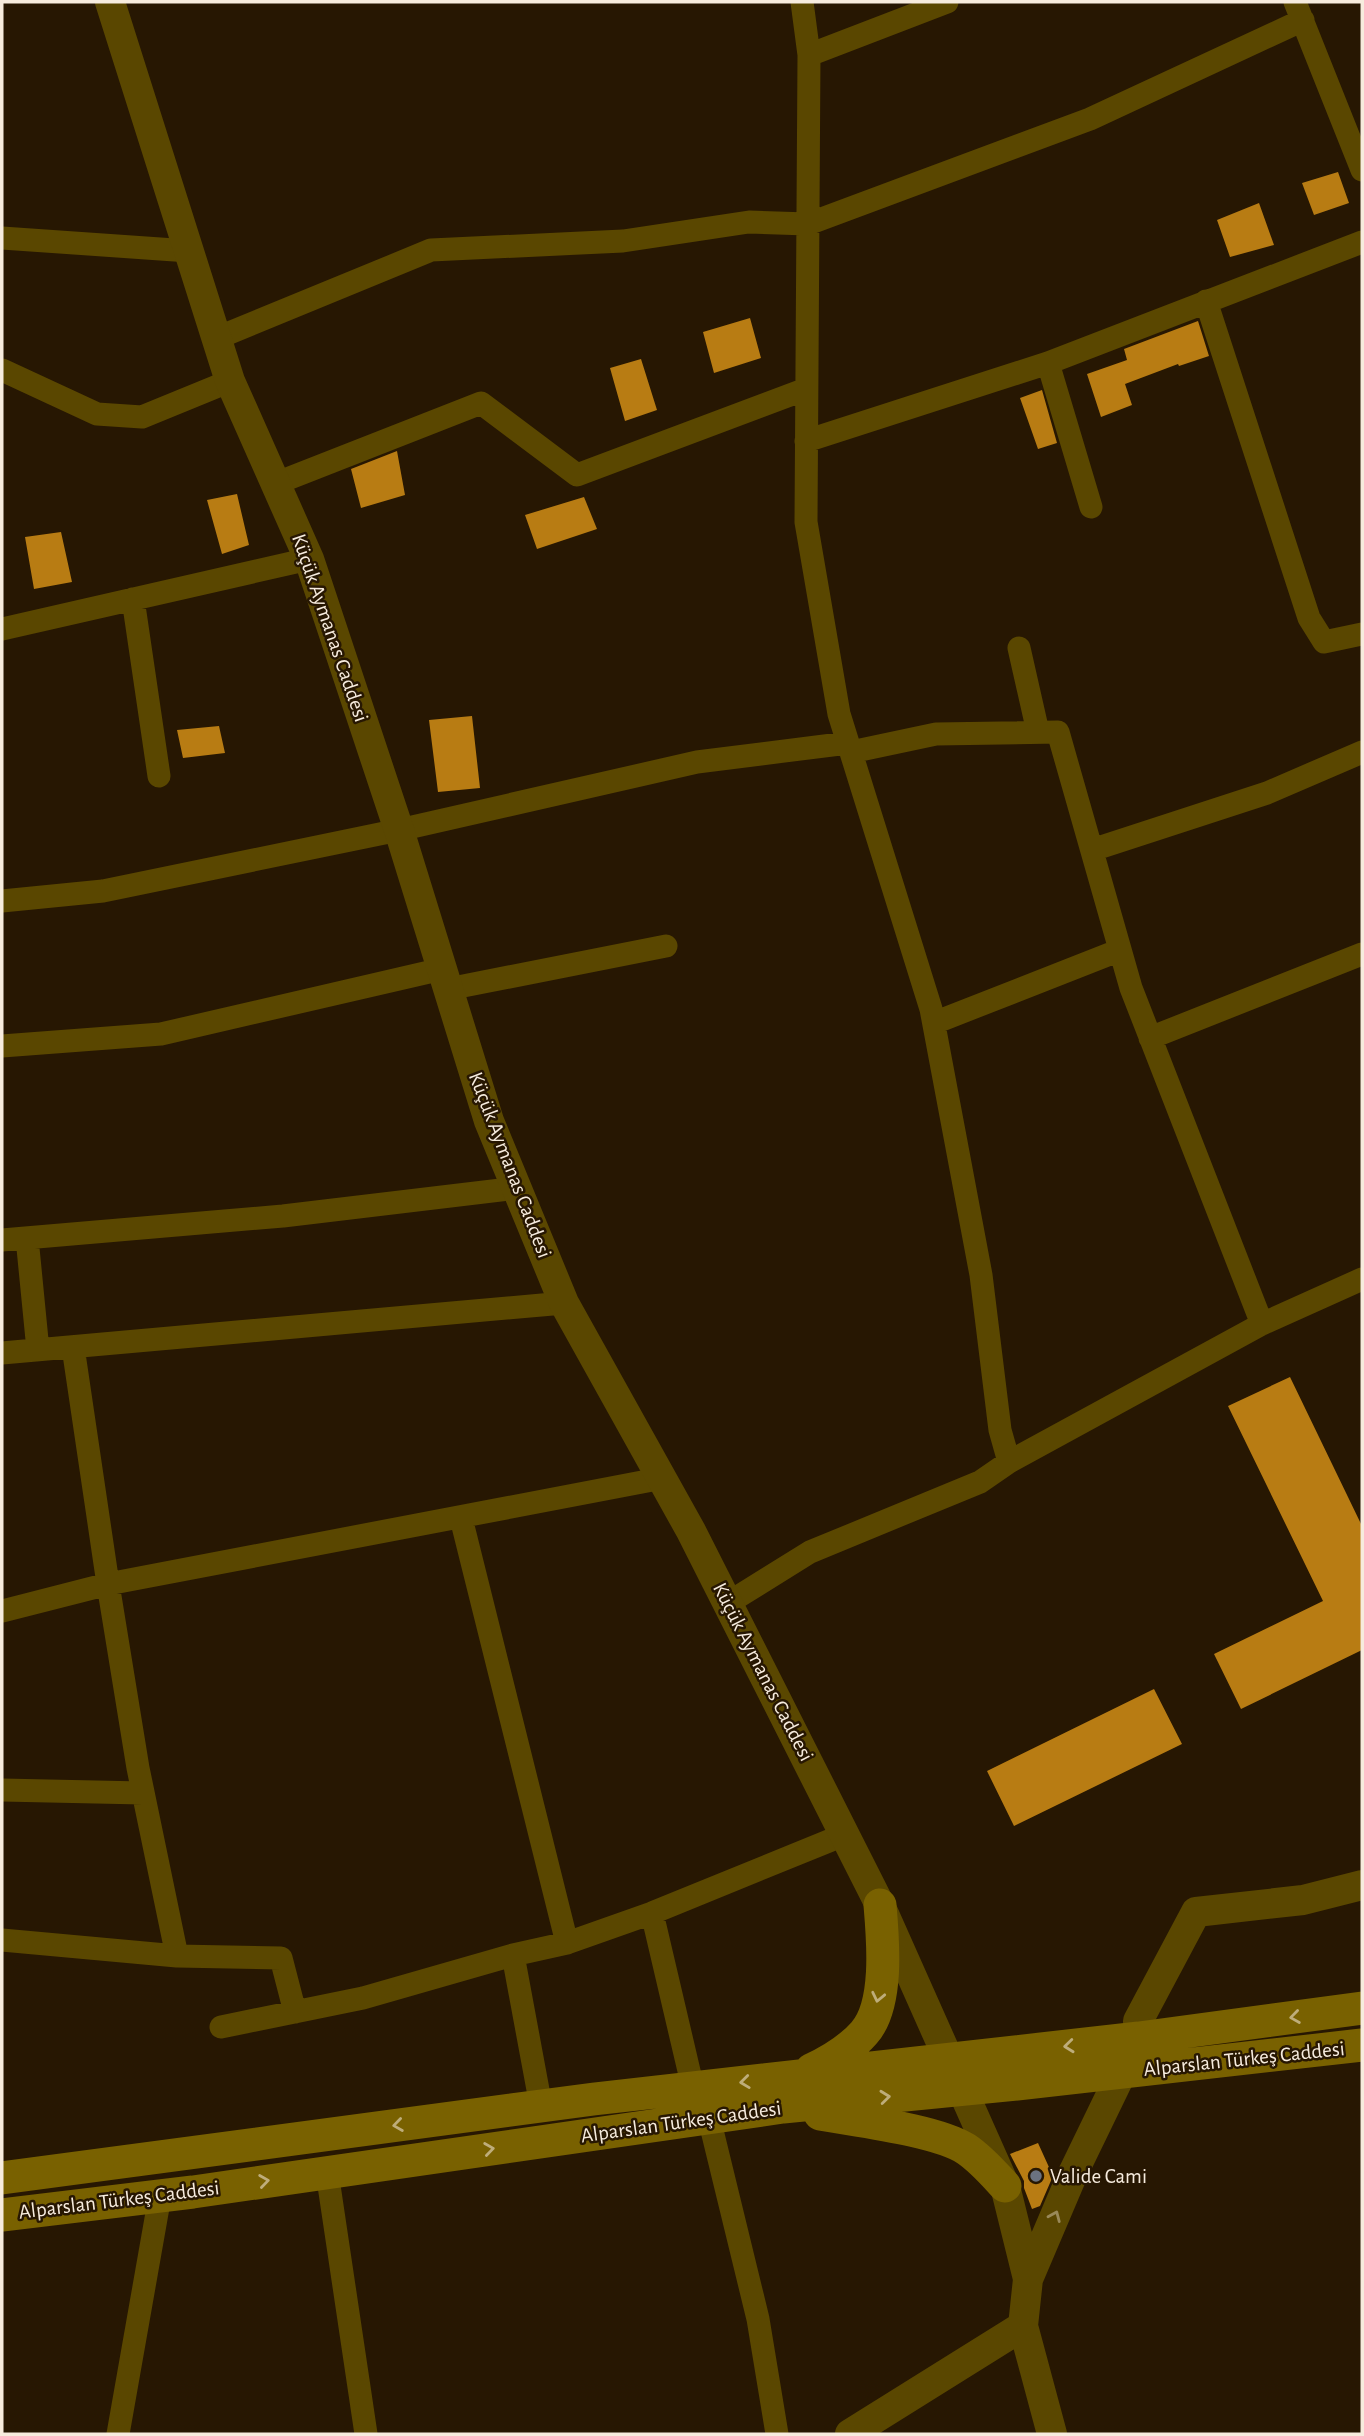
<svg xmlns="http://www.w3.org/2000/svg" width="1364" height="2436" font-family="'Alegreya Sans',sans-serif">
	<style>
		.building { fill: #b87c13 }
		.lines { fill: none; stroke-linecap: round; stroke-linejoin: round }
		.minor { stroke: #5a4700; stroke-width: 23 }
		.tertiary { stroke: #5a4700; stroke-width: 30 }
		.secondary { stroke: #796100; stroke-width: 33 }
		.oneway { stroke: #bead7a }
		.oneway2 { stroke: #998959 }
		.worship-dot { fill: #6b7280; stroke: #271702; stroke-width: 2.5 }
		.labels { text-anchor: middle; dominant-baseline: central; stroke-width: 5; stroke-linejoin: round; paint-order: stroke }
		.street-label { font-size: 21px; fill: #f7ecde; stroke: #271702 }
		.poi-label { font-size: 21px; fill: #f7ecde; stroke: #271702; text-anchor: start }
	</style>
	<rect width="100%" height="100%" fill="#271702"/>
	<path class="building" d="M1338 172 1349 203 1314 215 1302 183Z
		M1259 203 1274 245 1230 257 1217 220Z
		M750 318 761 358 714 373 703 332Z
		M1198 321 1209 356 1179 366 1178 364 1125 384 1132 405 1101 417 1087 374 1127 360 1124 349Z
		M641 359 657 410 625 421 610 368Z
		M1042 390 1057 443 1038 449 1020 398Z
		M397 451 405 495 361 508 351 469Z
		M237 494 249 545 222 554 207 500Z
		M584 497 597 529 537 549 525 515Z
		M61 532 72 582 34 589 25 537Z
		M472 716 480 788 438 792 429 720Z
		M219 726 225 753 183 758 177 730Z
		M1290 1377 1362 1526V1650L1241 1709 1214 1654 1323 1601 1228 1406Z
		M1154 1689 1182 1744 1014 1826 987 1771Z
		M1038 2143 1053 2176 1040 2206 1032 2209 1024 2188V2181L1010 2154Z"/>
	<g class="lines">
		<path class="minor" d="M802 2 809 55 806 522 839 714 931 1009 981 1275 1000 1430 1009 1462
			M1295 2 1362 170
			M809 55 947 2
			M2 238 189 251
			M1206 301 1309 618 1324 642 1362 634
			M217 338 431 250 623 241 749 222 808 224 1090 119 1303 20
			M1048 363 1091 507
			M2 370 97 414 142 417 230 381
			M806 441 1048 363 1362 242
			M277 483 481 403 577 475 806 389
			M133 599 159 776
			M2 629 309 559
			M1019 648 1038 732
			M851 752 936 734 1058 732 1131 988 1262 1324
			M1092 850 1267 793 1362 752
			M2 901 103 891 399 830 697 762 848 743
			M448 989 666 946
			M934 1023 1120 950
			M1150 1038 1362 954
			M2 1046 161 1034 442 969
			M27 1238 38 1350
			M2 1240 283 1216 517 1188
			M73 1347 108 1584 138 1768 177 1956 281 1958 295 2012
			M2 1353 564 1303
			M461 1518 567 1943
			M728 1603 810 1552 980 1482 1009 1462 1262 1324 1362 1279
			M2 1611 108 1584 663 1478
			M2 1790 143 1793
			M652 1913 693 2088
			M2 1940 177 1956
			M513 1955 541 2106
			M221 2027 363 1998 513 1955 567 1943 652 1913 846 1834
			M709 2118 758 2319 777 2434
			M327 2172 366 2434
			M118 2434 160 2196"/>
		<path class="tertiary" d="M110 2 230 381 309 559 399 830 489 1121 564 1303 691 1531 880 1905 1005 2186 1028 2279
			M1139 2038 1138 2021 1196 1912 1303 1900 1362 1885
			M850 2434 1023 2326
			M1052 2434 1023 2326 1028 2279 1074 2171 1122 2072"/>
		<path class="secondary" d="M811 2070C830 2061 850 2049 864 2033 889 2005 883 1940 880 1905
			M820 2114C858 2121 936 2130 966 2149 981 2159 993 2173 1005 2186
			M2 2178 594 2099 1139 2038 1362 2008
			M2 2215 193 2192 783 2107 1017 2084 1362 2045"/>
	</g>
	<defs><path id="oneway-chevron" d="M-2-3.5L2.5 0L-2 3.5" fill="none" stroke-width="1.6" stroke-linecap="round" stroke-linejoin="round" transform="scale(1.75)"/></defs>
	<g class="oneway">
		<use href="#oneway-chevron" transform="translate(878 1997) rotate(102)"/>
		<use href="#oneway-chevron" transform="translate(1295 2017) rotate(172)"/>
		<use href="#oneway-chevron" transform="translate(1069 2046) rotate(174)"/>
		<use href="#oneway-chevron" transform="translate(745 2082) rotate(173)"/>
		<use href="#oneway-chevron" transform="translate(885 2097) rotate(-6)"/>
		<use href="#oneway-chevron" transform="translate(398 2125) rotate(172)"/>
		<use href="#oneway-chevron" transform="translate(489 2149) rotate(-8)"/>
		<use href="#oneway-chevron" transform="translate(264 2181) rotate(-8)"/>
	</g>
	<use class="oneway2" href="#oneway-chevron" transform="translate(1055 2216) rotate(-67)"/>
	<circle class="worship-dot" cx="1036" cy="2176" r="7"/>
	<g class="labels">
		<g class="street-label">
			<text transform="translate(330 628) rotate(71)">Küçük Aymanas Caddesi</text>
			<text transform="translate(510 1165) rotate(69)">Küçük Aymanas Caddesi</text>
			<text transform="translate(763 1672) rotate(63)">Küçük Aymanas Caddesi</text>
			<text transform="translate(1244 2059) rotate(-6)">Alparslan Türkeş Caddesi</text>
			<text transform="translate(681 2122) rotate(-8)">Alparslan Türkeş Caddesi</text>
			<text transform="translate(119 2200) rotate(-7)">Alparslan Türkeş Caddesi</text>
		</g>
		<g class="poi-label">
			<text x="1050" y="2176">Valide Cami</text>
		</g>
	</g>
	<rect width="1364" height="2436" fill="none" stroke="#f7ecde" stroke-width="7"/>
</svg>
